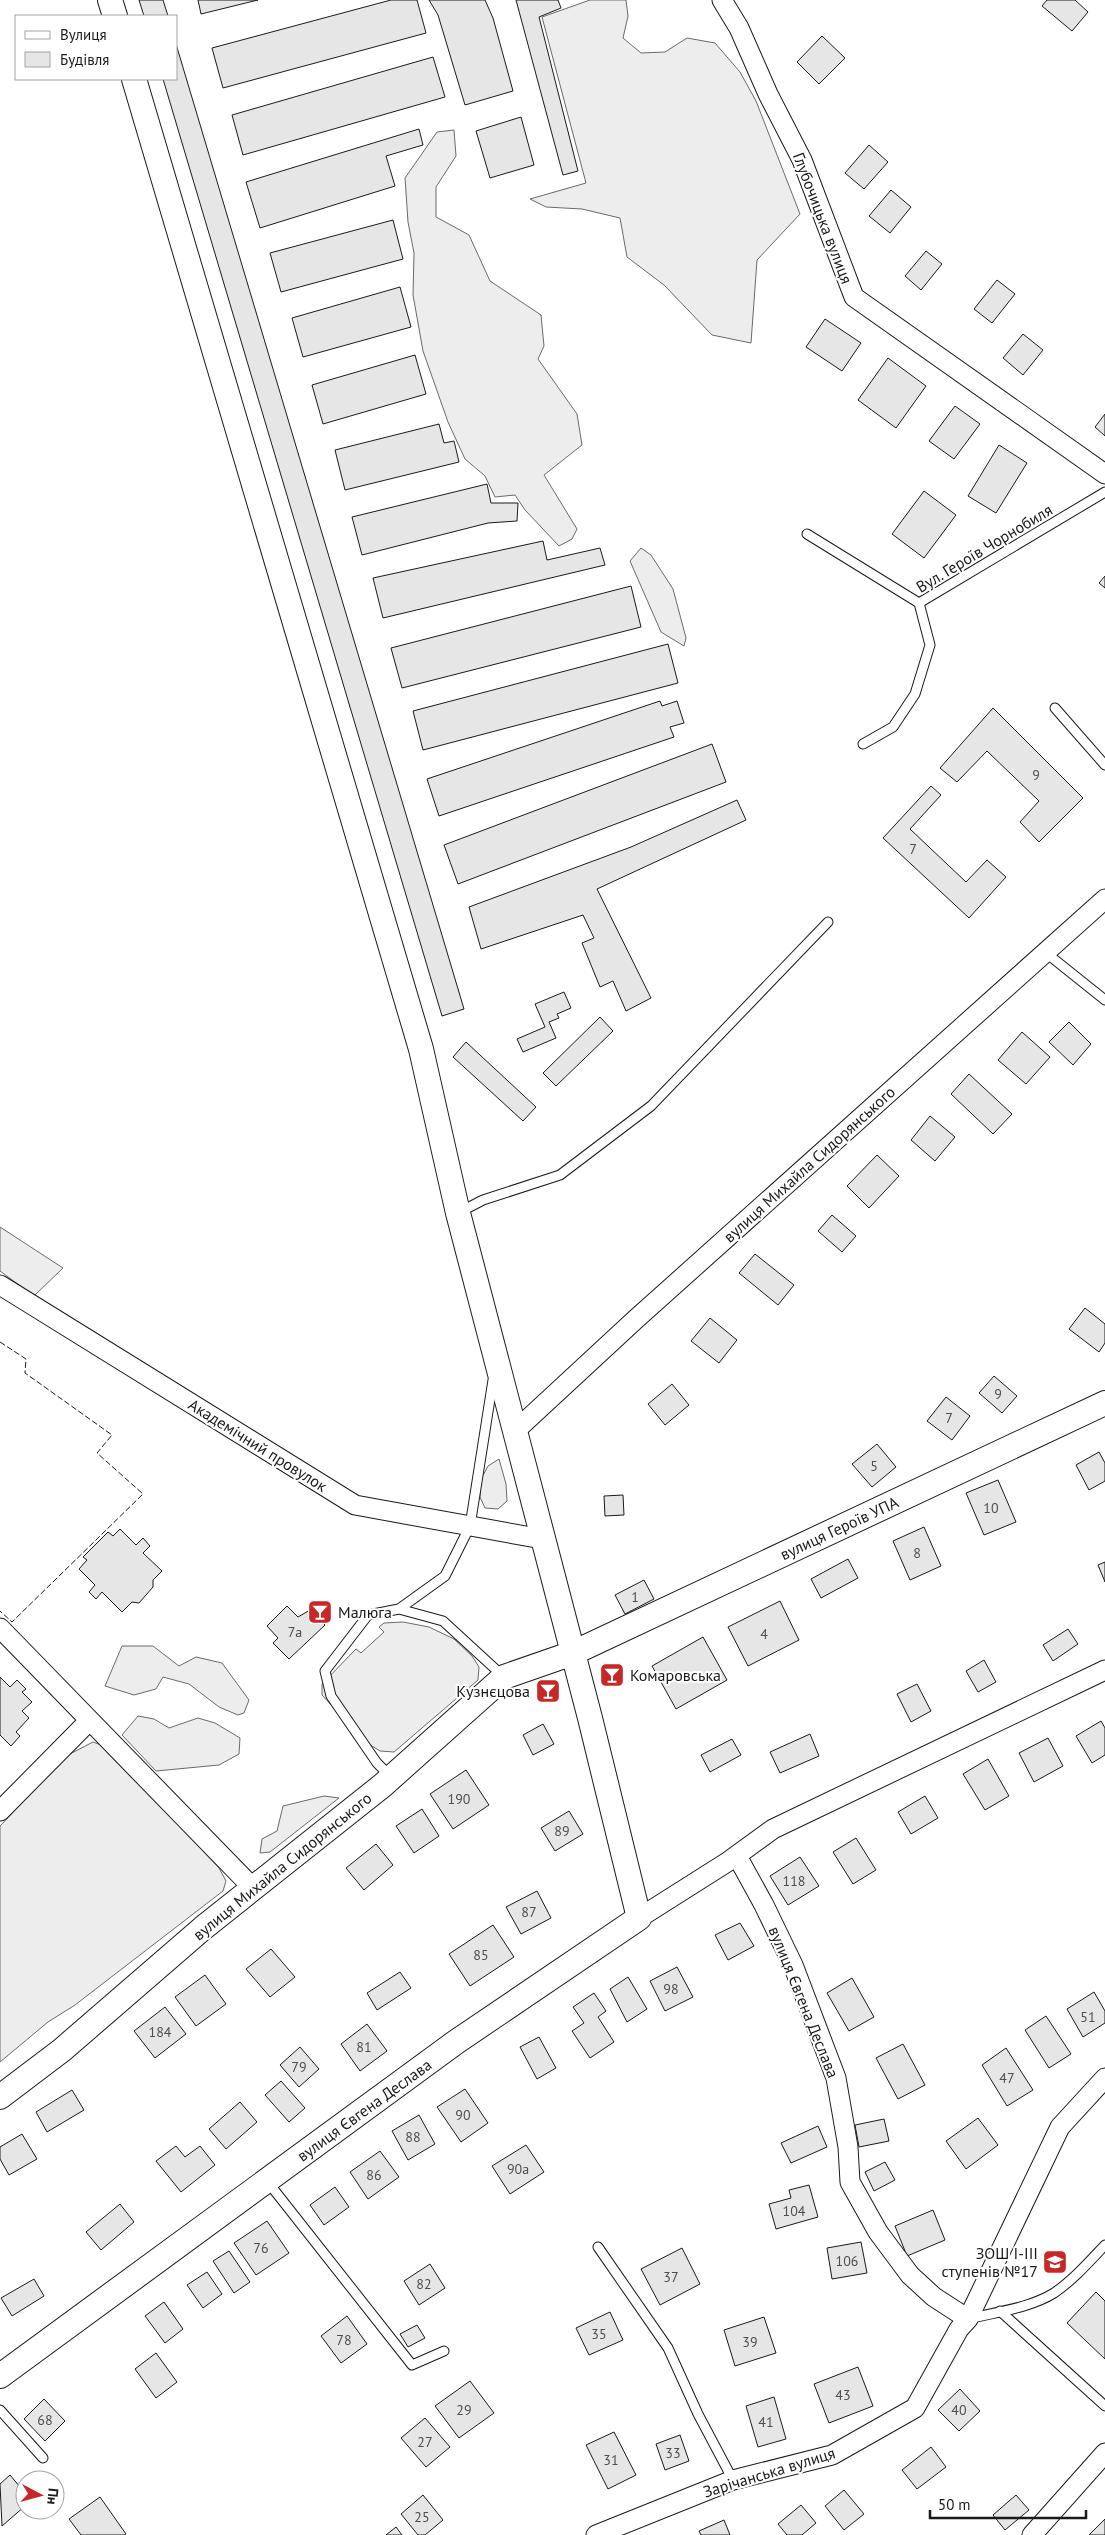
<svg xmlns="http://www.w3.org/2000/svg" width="1105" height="2535" font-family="'PT Sans',sans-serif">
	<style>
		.built { fill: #ededed; stroke: #6a6a6a }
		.building { fill: #e6e6e6; stroke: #1a1a1a }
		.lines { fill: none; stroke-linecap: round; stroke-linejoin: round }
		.service-casing { stroke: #1a1a1a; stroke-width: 11 }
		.minor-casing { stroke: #1a1a1a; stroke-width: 21 }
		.tertiary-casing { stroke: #1a1a1a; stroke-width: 26 }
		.service { stroke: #fff; stroke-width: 9 }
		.minor { stroke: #fff; stroke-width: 19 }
		.tertiary { stroke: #fff; stroke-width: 24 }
		.fence { stroke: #1a1a1a; stroke-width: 1; stroke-dasharray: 6 2.5; stroke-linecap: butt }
		.labels { text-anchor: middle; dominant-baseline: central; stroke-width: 4; stroke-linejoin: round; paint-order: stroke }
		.number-label { font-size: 14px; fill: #4d4d4d }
		.street-label { font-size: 16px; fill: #1a1a1a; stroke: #fff }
		.poi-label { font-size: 16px; fill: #1a1a1a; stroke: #fff; text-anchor: start }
	</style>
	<rect width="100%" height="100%" fill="#fff"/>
	<path class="built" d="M590 0H626L628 16 623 38 641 53 665 52 687 38 715 43 740 72 756 101 800 214 757 260 751 343 712 335 664 285 627 257 620 218 582 209 546 207 530 199 586 183 542 17Z
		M454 130 456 156 436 187V217L469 235 490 281 541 315 544 346 538 359 577 414 582 445 544 475 577 529 572 539 559 546 525 510 515 495 495 497 485 476 465 459 448 422 423 351 413 295 414 253 408 222 405 178 437 132Z
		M641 548 651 555 673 589 686 638 684 646 661 632 630 561Z
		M0 1227 63 1268 34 1296 0 1271Z
		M499 1459 506 1484 507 1501 498 1509 485 1508 480 1497 481 1479 488 1466Z
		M403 1622 429 1627 454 1639 472 1656 479 1667 478 1680 394 1752 380 1751 364 1741 322 1695V1684L356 1649 361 1653 384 1632 379 1627 384 1623Z
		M122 1646H153L179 1666 196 1657 222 1663 249 1700 244 1713 238 1715 219 1707 189 1684 163 1677 156 1689 134 1695 105 1686Z
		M138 1716 154 1719 169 1728 198 1718 215 1723 240 1738 239 1754 219 1765 156 1771 122 1735Z
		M93 1742 104 1746 219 1868 226 1881 223 1891 75 2005 48 2022 0 2062V1826L66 1756Z
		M324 1796 339 1798 270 1852 260 1853 262 1839 277 1831 283 1806Z"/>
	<path class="building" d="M139 0H163L168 16H144Z
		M198 0H258L201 14Z
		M391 0H417L426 33 223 88 212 48Z
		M429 0H485L493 18 513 91 465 105 438 15Z
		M516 0H558L561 8 539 17 578 171 563 175Z
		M1047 0H1075L1088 12 1072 31 1042 6Z
		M822 36 845 58 819 84 797 62Z
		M176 44 464 1009 442 1016 163 79H176Z
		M433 57 445 97 243 155 232 115Z
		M521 117 534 165 490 178 476 131Z
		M419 129 423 145 386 156 395 186 260 228 246 182Z
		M869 145 888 162 864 189 845 173Z
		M891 190 911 207 890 233 869 216Z
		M393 220 403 259 281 292 270 253Z
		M926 251 942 264 921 290 905 276Z
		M997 280 1015 294 992 323 974 309Z
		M400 287 411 327 303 357 292 318Z
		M825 319 861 343 842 371 806 347Z
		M1023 334 1043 350 1023 375 1003 358Z
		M415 355 426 394 323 424 312 385Z
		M888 358 926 386 896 428 858 400Z
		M955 406 980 424 954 459 929 441Z
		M1105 414V436L1095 427Z
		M439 424 444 443 454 441 459 462 345 490 335 450Z
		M999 445 1027 463 996 513 968 496Z
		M487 484 491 503H518L517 521 488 523 362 555 352 517Z
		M924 491 956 515 924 558 892 534Z
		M543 541 547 560 600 548 605 565 383 618 373 578Z
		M1105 576V588L1099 583Z
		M631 586 641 627 402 688 391 648Z
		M668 644 678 683 423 750 413 711Z
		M660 701 662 706 677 701 684 723 670 727 674 737 439 816 427 779Z
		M993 708 1083 798 1039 842 1020 822 1039 801 987 751 957 782 940 768Z
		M712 744 726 782 458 884 444 845Z
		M931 786 941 795 910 829 966 882 987 860 1006 877 969 918 883 838Z
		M737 800 746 820 597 889 651 998 626 1011 613 981 600 987 582 943 594 938 583 915 481 949 469 907 631 847Z
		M564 992 571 1008 557 1014 559 1018 549 1022 556 1038 523 1052 517 1039 545 1027 535 1004Z
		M600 1017 613 1031 556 1086 543 1073Z
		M1069 1022 1091 1044 1073 1065 1049 1042Z
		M1022 1032 1050 1057 1026 1084 998 1060Z
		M466 1042 536 1107 523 1121 453 1057Z
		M969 1074 1012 1114 993 1134 951 1094Z
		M930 1116 955 1137 935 1161 911 1140Z
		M877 1155 899 1176 869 1208 847 1186Z
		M832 1215 856 1236 842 1252 818 1231Z
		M755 1254 794 1285 778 1305 739 1273Z
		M1085 1308 1105 1324V1343L1099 1352 1069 1329Z
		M710 1318 737 1340 719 1363 691 1341Z
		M994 1376 1017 1396 1002 1413 979 1393Z
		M672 1384 689 1405 665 1425 648 1404Z
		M946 1397 970 1416 952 1440 927 1421Z
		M877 1444 896 1467 872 1487 852 1464Z
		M1099 1452 1105 1463V1481L1089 1490 1076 1465Z
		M998 1480 1016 1522 984 1535 966 1493Z
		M623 1495 624 1515 605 1516 604 1496Z
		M924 1527 941 1566 910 1580 893 1541Z
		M120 1529 136 1545 143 1538 150 1546 143 1553 162 1571 153 1580V1587L139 1603 132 1602 122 1612 102 1592 96 1599 89 1592 95 1585 79 1569 87 1560 83 1557 108 1532 113 1536Z
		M848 1559 858 1578 821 1598 811 1579Z
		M1105 1562V1582L1098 1565Z
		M644 1580 654 1599 625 1614 615 1595Z
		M780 1601 799 1640 748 1666 728 1627Z
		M287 1606 298 1617 310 1610 325 1625 289 1659 273 1643 278 1638 267 1626Z
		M1068 1629 1078 1644 1053 1661 1043 1645Z
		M703 1637 727 1680 676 1709 652 1666Z
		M984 1660 996 1682 978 1692 966 1671Z
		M0 1677 10 1687 17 1680 26 1689 22 1692 32 1702 22 1711 29 1718 16 1732 20 1736 11 1746 0 1735Z
		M917 1684 931 1711 911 1722 897 1694Z
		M1101 1721 1105 1728V1755L1092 1763 1076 1736Z
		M543 1724 554 1744 533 1755 523 1735Z
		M810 1734 819 1756 780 1773 770 1752Z
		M1048 1738 1063 1766 1034 1782 1019 1753Z
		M732 1739 741 1755 710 1772 701 1755Z
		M988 1759 1009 1796 985 1810 963 1774Z
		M466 1770 489 1805 453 1829 430 1794Z
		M925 1796 938 1818 911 1834 898 1812Z
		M422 1809 439 1836 414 1853 396 1826Z
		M569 1811 583 1834 555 1851 541 1828Z
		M856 1838 876 1870 853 1884 833 1852Z
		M376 1844 393 1865 364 1890 346 1868Z
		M800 1857 819 1886 788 1905 770 1876Z
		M537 1891 551 1918 521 1934 506 1907Z
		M740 1923 754 1946 728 1960 715 1935Z
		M493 1925 514 1957 470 1986 449 1954Z
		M271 1949 295 1977 270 1997 246 1969Z
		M677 1967 693 1997 665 2011 650 1981Z
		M400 1972 411 1988 377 2010 367 1993Z
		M205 1975 226 2004 196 2026 175 1997Z
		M628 1977 647 2009 627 2022 610 1989Z
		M852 1978 874 2017 849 2031 827 1993Z
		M1094 1992 1105 2011V2023L1083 2037 1067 2009Z
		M594 1993 606 2011 598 2017 614 2042 590 2058 572 2031 584 2023 573 2007Z
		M165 2007 186 2034 155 2058 134 2031Z
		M1046 2016 1071 2054 1049 2068 1025 2030Z
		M367 2024 387 2051 360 2071 341 2044Z
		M539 2037 556 2068 537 2079 520 2047Z
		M903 2044 925 2085 898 2099 876 2058Z
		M300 2047 319 2069 299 2087 280 2065Z
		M1006 2048 1033 2090 1007 2106 982 2065Z
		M281 2081 305 2108 289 2122 265 2095Z
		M465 2089 488 2123 461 2142 437 2107Z
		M72 2090 84 2110 47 2132 36 2112Z
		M240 2102 257 2122 226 2149 209 2129Z
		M419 2115 435 2144 408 2160 392 2131Z
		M978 2118 998 2145 966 2169 946 2141Z
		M884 2119 889 2141 859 2147 855 2125Z
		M818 2126 827 2147 791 2163 781 2143Z
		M22 2134 37 2159 9 2175 0 2159V2147Z
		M526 2145 544 2172 510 2194 492 2166Z
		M176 2146 185 2157 200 2146 215 2165 181 2192 156 2161Z
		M380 2151 399 2177 368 2199 350 2172Z
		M885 2162 895 2180 874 2191 865 2172Z
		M809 2185 818 2217 776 2229 769 2204 791 2198 789 2190Z
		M335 2187 349 2207 324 2225 310 2205Z
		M120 2204 134 2222 101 2250 86 2232Z
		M933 2210 945 2240 907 2256 895 2226Z
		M267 2221 289 2253 256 2275 234 2243Z
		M861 2242 867 2273 832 2279 827 2248Z
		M682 2248 700 2284 660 2305 641 2269Z
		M229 2251 250 2282 234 2293 213 2261Z
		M430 2264 445 2288 419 2305 404 2281Z
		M207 2272 222 2294 203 2308 187 2285Z
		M34 2279 44 2296 12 2316 1 2298Z
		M1096 2292 1105 2301V2359L1067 2323Z
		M164 2302 183 2329 165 2343 145 2316Z
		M610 2312 623 2340 589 2355 576 2328Z
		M347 2316 367 2344 341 2363 321 2336Z
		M764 2317 776 2353 735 2366 724 2330Z
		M417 2325 425 2338 408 2347 400 2334Z
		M156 2353 177 2382 156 2398 135 2369Z
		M858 2367 873 2406 829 2423 814 2384Z
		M470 2381 494 2413 459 2438 435 2406Z
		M960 2389 980 2411 959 2431 938 2410Z
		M774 2397 786 2439 758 2447 746 2406Z
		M44 2399 65 2421 45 2441 24 2419Z
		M425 2418 450 2447 426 2467 401 2438Z
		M614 2432 636 2475 608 2489 586 2445Z
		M680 2435 689 2461 665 2470 656 2444Z
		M931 2447 946 2467 917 2489 902 2470Z
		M10 2475 25 2493V2506L2 2526 0 2484Z
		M844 2490 864 2514 844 2530 825 2506Z
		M423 2495 443 2520 425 2535H418L401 2514Z
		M1016 2495 1029 2510 1005 2530 993 2515Z
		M100 2497 126 2534 124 2535H81L69 2519Z
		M801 2505 816 2523 802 2535H787L778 2524Z
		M1105 2519V2535H1089Z
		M724 2520 730 2535H701L699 2531Z
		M396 2527 402 2535H386Z"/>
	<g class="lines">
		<defs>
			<path id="service" d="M807 534 919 603
				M1055 708 1105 765
				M863 744 893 727 915 694 930 645 919 603 1105 492
				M1045 952 1105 1000
				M458 1213 483 1200 560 1175 651 1106 828 922
				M399 1609 445 1576 470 1526 493 1380
				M391 1777 377 1763 331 1696 325 1671 368 1615 399 1609 443 1621 504 1677
				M267 2181 412 2365 444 2351
				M598 2247 668 2348 698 2414 733 2480
				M1000 2311 1105 2406
				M969 2319C996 2312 1030 2308 1054 2293 1073 2280 1089 2262 1105 2245
				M0 2410 43 2458"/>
			<path id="minor" d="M722 0 739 28 768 94 802 160 854 297 1105 474
				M0 1285 355 1505 542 1539
				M515 1431 636 1319 1105 899
				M0 1628 253 1888
				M0 1811 89 1721
				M737 1856 764 1905 793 1965 836 2078 848 2147 850 2182 878 2232 910 2275 934 2297 968 2319
				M639 1918 729 1861 773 1829 1105 1670
				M596 2535 733 2480 832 2455 915 2408 959 2329 968 2319 1060 2127 1105 2078
				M1032 2535 1105 2453"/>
			<path id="tertiary" d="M110 0 115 16
				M0 2097 62 2050 203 1928 383 1785 504 1677 573 1653 1105 1403
				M0 2376 456 2042 639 1918 590 1718 458 1213 421 1049 134 79"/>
		</defs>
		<use href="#service" class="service-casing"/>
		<use href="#minor" class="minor-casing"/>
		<use href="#tertiary" class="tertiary-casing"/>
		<use href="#service" class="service"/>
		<use href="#minor" class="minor"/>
		<use href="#tertiary" class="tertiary"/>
		<path class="fence" d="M0 1342 26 1359 25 1373 112 1435 97 1453 143 1494 12 1622 0 1611"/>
	</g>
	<defs>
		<symbol id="bar-square" viewBox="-11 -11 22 22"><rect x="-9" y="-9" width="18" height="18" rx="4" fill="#c62828" stroke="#fff"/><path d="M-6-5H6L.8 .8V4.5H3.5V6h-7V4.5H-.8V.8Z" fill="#fff"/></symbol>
		<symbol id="school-square" viewBox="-11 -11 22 22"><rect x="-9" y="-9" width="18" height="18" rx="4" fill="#c62828" stroke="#fff"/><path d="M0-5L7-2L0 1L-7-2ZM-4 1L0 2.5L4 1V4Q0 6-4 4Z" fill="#fff"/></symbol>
	</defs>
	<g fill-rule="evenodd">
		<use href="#bar-square" x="306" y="1598" width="28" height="28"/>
		<use href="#bar-square" x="598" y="1661" width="28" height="28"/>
		<use href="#bar-square" x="534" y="1677" width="28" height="28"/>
		<use href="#school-square" x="1041" y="2248" width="28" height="28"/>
	</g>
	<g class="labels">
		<g class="number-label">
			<text x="1036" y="775">9</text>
			<text x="913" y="849">7</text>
			<text x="998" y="1394">9</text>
			<text x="949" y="1418">7</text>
			<text x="874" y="1466">5</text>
			<text x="991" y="1508">10</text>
			<text x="917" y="1553">8</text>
			<text x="635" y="1597">1</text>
			<text x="295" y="1632">7а</text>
			<text x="764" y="1634">4</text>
			<text x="459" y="1799">190</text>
			<text x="562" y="1831">89</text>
			<text x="794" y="1881">118</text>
			<text x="529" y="1912">87</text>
			<text x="481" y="1955">85</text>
			<text x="671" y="1989">98</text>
			<text x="1088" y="2017">51</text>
			<text x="160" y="2032">184</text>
			<text x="364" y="2047">81</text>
			<text x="299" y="2067">79</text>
			<text x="1007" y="2078">47</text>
			<text x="463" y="2115">90</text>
			<text x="413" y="2137">88</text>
			<text x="518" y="2169">90а</text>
			<text x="374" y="2175">86</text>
			<text x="794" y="2211">104</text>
			<text x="261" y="2248">76</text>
			<text x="847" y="2261">106</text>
			<text x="671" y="2277">37</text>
			<text x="424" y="2284">82</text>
			<text x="599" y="2334">35</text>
			<text x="344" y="2340">78</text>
			<text x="750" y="2342">39</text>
			<text x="843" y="2395">43</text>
			<text x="464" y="2410">29</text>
			<text x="959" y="2410">40</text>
			<text x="45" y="2420">68</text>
			<text x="766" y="2422">41</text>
			<text x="425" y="2442">27</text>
			<text x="673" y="2453">33</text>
			<text x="611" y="2460">31</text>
			<text x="422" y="2517">25</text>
		</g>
		<g class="street-label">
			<text transform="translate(823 218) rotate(69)">Глубочицька вулиця</text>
			<text transform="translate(984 548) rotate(-31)">Вул. Героїв Чорнобиля</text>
			<text transform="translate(809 1164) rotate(-42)">вулиця Михайла Сидорянського</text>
			<text transform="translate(258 1445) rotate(32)">Академічний провулок</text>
			<text transform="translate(839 1528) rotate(-25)">вулиця Героїв УПА</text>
			<text transform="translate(282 1866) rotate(-39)">вулиця Михайла Сидорянського</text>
			<text transform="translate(804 2002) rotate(68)">вулиця Євгена Деслава</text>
			<text transform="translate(364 2110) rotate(-36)">вулиця Євгена Деслава</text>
			<text transform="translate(769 2472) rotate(-17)">Зарічанська вулиця</text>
		</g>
		<g class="poi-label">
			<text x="338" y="1612">Малюга</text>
			<text x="630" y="1675">Комаровська</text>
			<text x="530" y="1691" text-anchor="end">Кузнєцова</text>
			<text x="1038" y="2253" text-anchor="end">ЗОШ І-ІІІ<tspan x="1038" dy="18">ступенів №17</tspan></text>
		</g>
	</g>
	<rect x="15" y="15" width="162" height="65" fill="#ffffff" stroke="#a3a3a3"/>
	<rect x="25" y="31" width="25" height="8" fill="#ffffff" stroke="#a3a3a3"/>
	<text x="60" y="40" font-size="15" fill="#1a1a1a">Вулиця</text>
	<rect x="25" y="52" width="25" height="15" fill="#e6e6e6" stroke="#a3a3a3"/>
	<text x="60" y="65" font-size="15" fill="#1a1a1a">Будівля</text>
	<g transform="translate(40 2495) rotate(96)"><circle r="24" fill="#ffffff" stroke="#a3a3a3"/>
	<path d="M0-4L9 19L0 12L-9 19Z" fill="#c62828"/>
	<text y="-8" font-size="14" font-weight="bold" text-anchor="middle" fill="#1a1a1a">Пн</text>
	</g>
	<path d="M930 2510v8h156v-8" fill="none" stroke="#1a1a1a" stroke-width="2.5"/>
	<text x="938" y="2510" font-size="15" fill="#1a1a1a" stroke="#ffffff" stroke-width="4" paint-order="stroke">50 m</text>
</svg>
